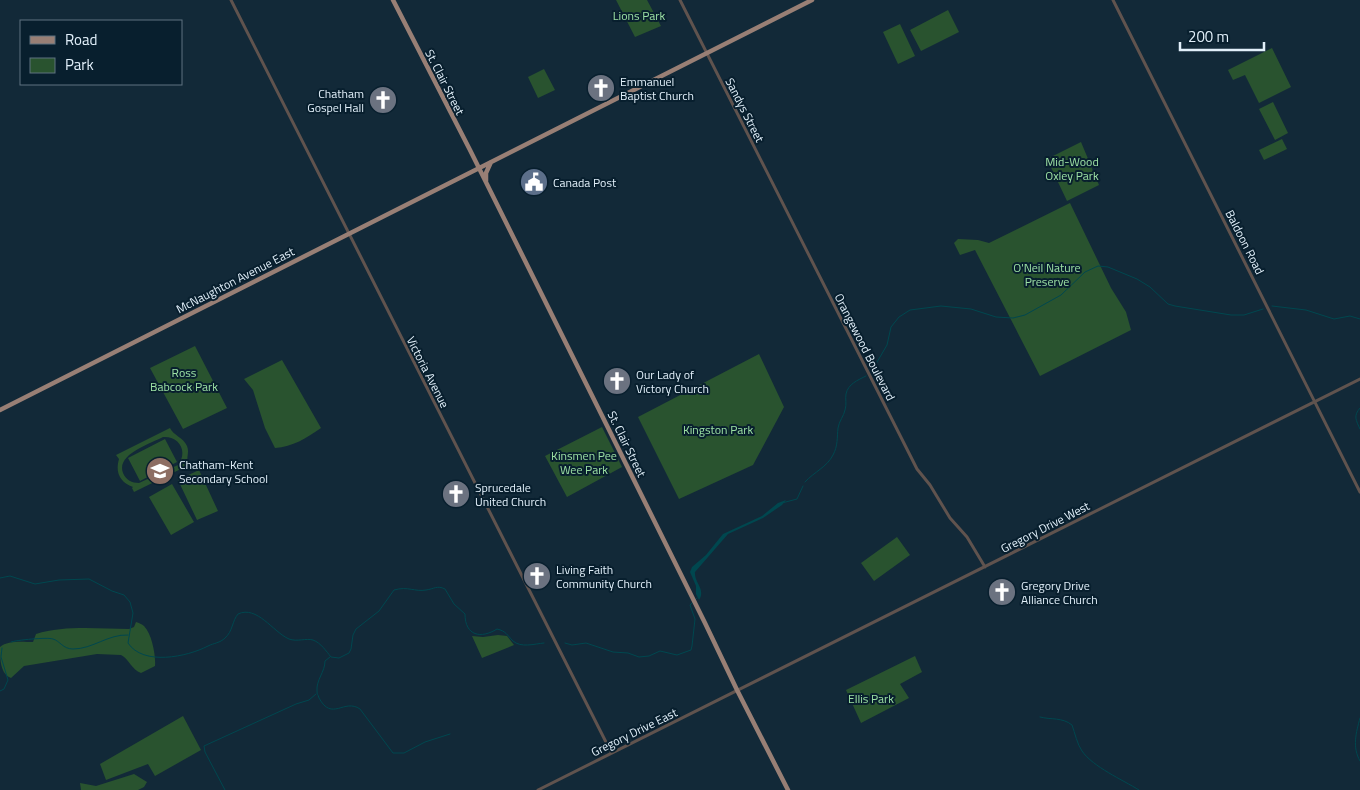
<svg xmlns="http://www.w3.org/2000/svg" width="1360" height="790" font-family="'Titillium Web',sans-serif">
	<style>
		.green { fill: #29532f; fill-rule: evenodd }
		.water { fill: #00474f }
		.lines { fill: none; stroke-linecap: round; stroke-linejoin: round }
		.stream { stroke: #00474f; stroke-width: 1 }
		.minor { stroke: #60534e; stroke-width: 3 }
		.major { stroke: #987f75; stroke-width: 4.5 }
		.labels { text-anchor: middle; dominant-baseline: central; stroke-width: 4; stroke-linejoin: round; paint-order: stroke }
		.park-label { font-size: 12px; fill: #9de1a4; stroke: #081f2e }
		.poi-label { font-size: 12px; fill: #e2f0fa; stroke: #081f2e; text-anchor: start }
		.street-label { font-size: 12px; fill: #e2f0fa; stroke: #081f2e }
	</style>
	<rect width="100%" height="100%" fill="#122938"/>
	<path class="green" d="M616 0H647L661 26 635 37Z
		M948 10 959 32 921 51 910 30Z
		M900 24 915 56 898 64 883 32Z
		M1272 48 1291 87 1259 103 1245 75 1233 80 1228 70Z
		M544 69 555 90 538 98 528 77Z
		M1273 102 1288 133 1275 140 1259 109Z
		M1282 139 1287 149 1264 160 1259 150Z
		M1081 142 1099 185 1067 201 1047 159Z
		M1070 203 1111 288 1126 312 1131 330 1040 376 975 250 960 255 954 243 958 239 978 240 989 243Z
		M195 346 227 408 183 429 150 368Z
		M759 354 784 407 753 465 679 499 638 417Z
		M282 360 321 428C306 438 293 447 275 448L265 428 253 390 244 379Z
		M602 427 622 467 567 497 545 456Z
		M170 428C174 436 183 437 187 446 190 453 185 459 189 465L134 492 132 488 133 487C120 482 115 473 119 459L116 455ZM163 437C180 436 188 452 178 465L139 483C132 483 126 480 123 473 116 454 150 444 163 437Z
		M165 439 177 462 140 481 128 458Z
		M199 470 218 511 197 520 178 480Z
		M172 484 194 522 171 535 149 497Z
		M897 537 910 555 874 581 861 563Z
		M136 622C139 623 142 624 144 626 152 634 156 656 155 666L141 673C132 670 129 659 121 655L97 654 24 666 11 678C0 674 0 658 0 647 8 640 23 642 33 642L36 634C65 625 99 629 129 629L134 627Z
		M498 635 507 636 514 645 482 658 472 636 483 637Z
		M915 656 922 672 900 684 909 698 861 723 846 690Z
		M183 716 201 750 155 776 148 764 106 780 100 764Z
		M134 774 147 782 144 787 138 790H81L80 783 96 786Z"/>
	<path class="water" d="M786 500 782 505 763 518 728 534 695 572C694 583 706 589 699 600L696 594V586L690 572 692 567 706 555 723 534 762 516 778 503Z"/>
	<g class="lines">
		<path class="stream" d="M1272 306 1306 310 1334 319 1350 316 1360 319
			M873 369 887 345 891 327 899 317 910 310 941 306 971 309 996 317 1013 318 1025 315 1061 295 1085 272 1098 266 1108 267 1137 279 1150 287 1168 304 1175 306 1231 315H1244L1263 309
			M1360 408C1353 416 1356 420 1360 429
			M805 482C814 472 827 467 833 455 838 446 837 437 838 428 839 421 844 416 845 410 847 404 845 399 846 394 848 384 858 380 866 376
			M782 503 797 499 803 486
			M0 578 10 576 35 584 59 580 89 579 112 591 124 595 130 602 133 613 128 643C143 666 187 657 208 646 214 643 220 643 225 638 233 631 232 621 238 614 257 605 273 632 289 639 297 642 306 638 313 640 321 643 326 651 331 657L339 658 349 653 351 649 353 635 356 629 379 611 394 590C408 586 415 592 426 590 434 589 437 585 445 589L454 604 465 614C465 636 481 639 497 629 506 631 507 635 513 641 521 648 534 644 544 643
			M11 642C16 640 48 637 53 639 60 641 63 649 73 649 93 649 108 634 128 635
			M565 643 572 645 586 643 613 652 628 653 639 657 649 656 660 651 677 655 691 650 692 646 695 619 690 605 697 598
			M330 657 325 661C325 672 316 680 317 691 317 695 318 694 319 698 332 722 344 698 360 709L393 753H404L425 742 450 734
			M0 691 4 689 8 680 1 657 2 648
			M1040 717C1051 720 1062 717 1072 725 1075 733 1077 744 1082 751 1093 767 1123 780 1139 790
			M1360 718C1356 733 1352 747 1360 761
			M225 790 205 752 204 746 296 704 309 700 316 694"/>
		<path class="minor" d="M231 0 611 752
			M680 0 917 469 930 485 950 518 967 537 985 567
			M1113 0 1360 492
			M538 790 1360 379"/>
		<path class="major" d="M393 0 470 150 705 623 737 690 788 790
			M486 181V173L491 162
			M0 410 812 0"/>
	</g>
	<defs>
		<symbol id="church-disc" viewBox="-11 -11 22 22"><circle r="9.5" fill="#6b7280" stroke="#081f2e"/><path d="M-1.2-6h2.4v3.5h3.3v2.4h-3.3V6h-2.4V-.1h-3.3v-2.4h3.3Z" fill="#fff"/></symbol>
		<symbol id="civic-disc" viewBox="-11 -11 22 22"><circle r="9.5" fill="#5c6f8a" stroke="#081f2e"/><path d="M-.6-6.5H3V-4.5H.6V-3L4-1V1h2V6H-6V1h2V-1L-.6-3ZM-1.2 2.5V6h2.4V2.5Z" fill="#fff"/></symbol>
		<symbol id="school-disc" viewBox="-11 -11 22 22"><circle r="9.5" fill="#8d6e63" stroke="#081f2e"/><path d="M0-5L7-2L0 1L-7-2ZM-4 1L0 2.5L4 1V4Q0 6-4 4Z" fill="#fff"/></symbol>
	</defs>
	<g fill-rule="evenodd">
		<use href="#church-disc" x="585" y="72" width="32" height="32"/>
		<use href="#church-disc" x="367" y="84" width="32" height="32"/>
		<use href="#civic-disc" x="518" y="166" width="32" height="32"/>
		<use href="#church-disc" x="601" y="365" width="32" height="32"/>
		<use href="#school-disc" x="144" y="455" width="32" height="32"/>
		<use href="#church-disc" x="440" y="478" width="32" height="32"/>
		<use href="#church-disc" x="521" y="560" width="32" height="32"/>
		<use href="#church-disc" x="986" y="576" width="32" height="32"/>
	</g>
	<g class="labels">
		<g class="park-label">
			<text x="639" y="15">Lions Park</text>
			<text x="1072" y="161">Mid-Wood<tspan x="1072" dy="14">Oxley Park</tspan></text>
			<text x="1047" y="267">O'Neil Nature<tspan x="1047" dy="14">Preserve</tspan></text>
			<text x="184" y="372">Ross<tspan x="184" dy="14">Babcock Park</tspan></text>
			<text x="718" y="429">Kingston Park</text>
			<text x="584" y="455">Kinsmen Pee<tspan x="584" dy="14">Wee Park</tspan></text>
			<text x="871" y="698">Ellis Park</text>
		</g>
		<g class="poi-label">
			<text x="620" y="81">Emmanuel<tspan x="620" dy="14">Baptist Church</tspan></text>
			<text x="364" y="93" text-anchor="end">Chatham<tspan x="364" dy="14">Gospel Hall</tspan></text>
			<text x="553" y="182">Canada Post</text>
			<text x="636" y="374">Our Lady of<tspan x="636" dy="14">Victory Church</tspan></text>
			<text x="179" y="464">Chatham-Kent<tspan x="179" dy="14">Secondary School</tspan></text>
			<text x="475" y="487">Sprucedale<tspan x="475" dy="14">United Church</tspan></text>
			<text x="556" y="569">Living Faith<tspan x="556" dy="14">Community Church</tspan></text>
			<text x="1021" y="585">Gregory Drive<tspan x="1021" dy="14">Alliance Church</tspan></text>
		</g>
		<g class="street-label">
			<text transform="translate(445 82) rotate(63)">St. Clair Street</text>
			<text transform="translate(745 110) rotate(63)">Sandys Street</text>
			<text transform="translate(1245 242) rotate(63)">Baldoon Road</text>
			<text transform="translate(235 280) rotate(-27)">McNaughton Avenue East</text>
			<text transform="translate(865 347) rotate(63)">Orangewood Boulevard</text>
			<text transform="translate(428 372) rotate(63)">Victoria Avenue</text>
			<text transform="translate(627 444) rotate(64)">St. Clair Street</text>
			<text transform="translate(1045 527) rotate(-27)">Gregory Drive West</text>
			<text transform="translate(634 732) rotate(-26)">Gregory Drive East</text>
		</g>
	</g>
	<rect x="20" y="20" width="162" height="65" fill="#081f2e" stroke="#5f7380"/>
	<rect x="30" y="36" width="25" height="8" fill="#987f75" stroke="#5f7380"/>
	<text x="65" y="45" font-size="15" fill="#e2f0fa">Road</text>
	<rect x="30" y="58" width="25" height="15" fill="#29532f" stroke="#5f7380"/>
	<text x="65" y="70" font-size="15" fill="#e2f0fa">Park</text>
	<path d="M1180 42v8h84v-8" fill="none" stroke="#e2f0fa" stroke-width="2.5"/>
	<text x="1188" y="42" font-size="15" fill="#e2f0fa" stroke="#081f2e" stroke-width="4" paint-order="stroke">200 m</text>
</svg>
